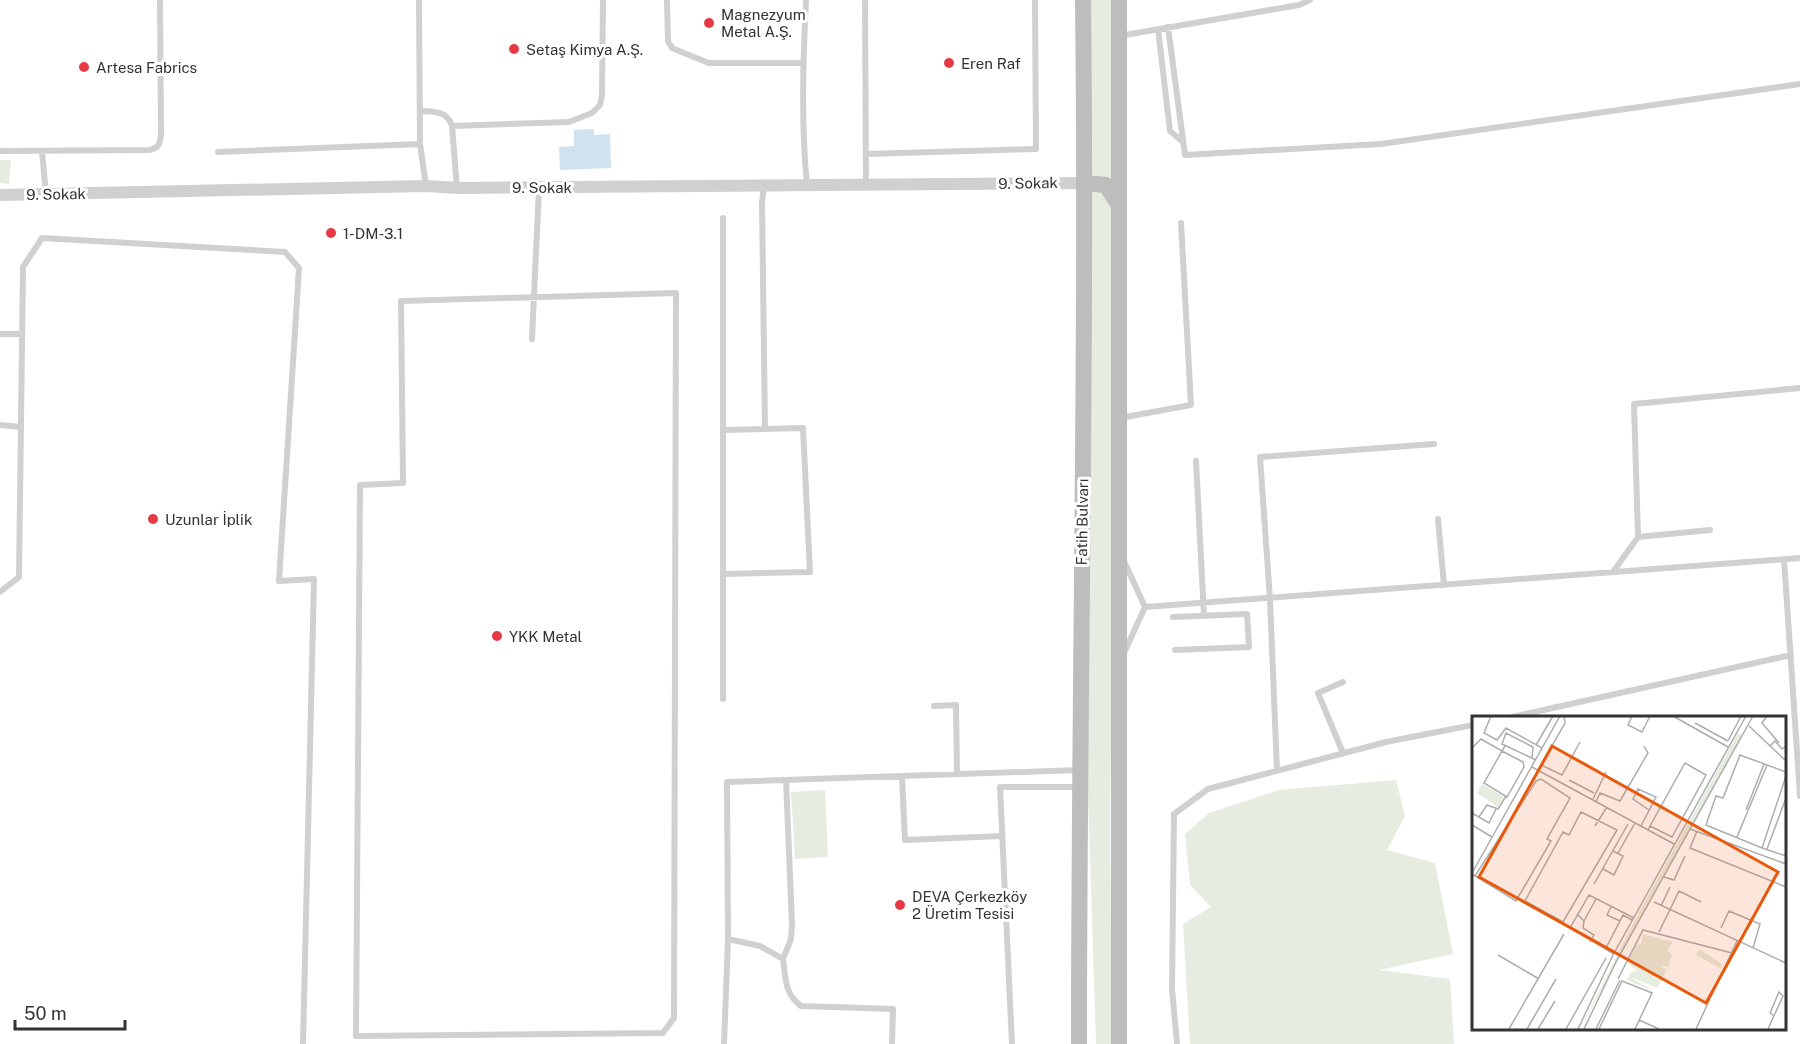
<svg xmlns="http://www.w3.org/2000/svg" width="1800" height="1044" font-family="'Public Sans',sans-serif">
	<style>
		.green { fill: #e6ecdf }
		.water { fill: #cfe2ee }
		.lines { fill: none; stroke-linecap: round; stroke-linejoin: round }
		.lane { stroke: #d0d0d0; stroke-width: 6 }
		.street { stroke: #d0d0d0; stroke-width: 12 }
		.secondary { stroke: #bdbdbd; stroke-width: 16 }
		.poi-dot { fill: #e63946; stroke: #fff; stroke-width: 2 }
		.labels { text-anchor: middle; dominant-baseline: central; stroke-width: 6; stroke-linejoin: round; paint-order: stroke }
		.poi-label { font-size: 15px; fill: #333; stroke: #fff; text-anchor: start }
		.street-label { font-size: 15px; fill: #333; stroke: #fff }
		.inset-road { fill: none; stroke: #adadad; stroke-width: 1.5 }
		.view { fill: #e8590c; fill-opacity: 0.15; stroke: #e8590c; stroke-width: 3 }
		.inset-edge { fill: none; stroke: #333; stroke-width: 3 }
	</style>
	<rect width="100%" height="100%" fill="#fff"/>
	<path class="green" d="M1091 0H1112L1113 601 1110 820 1112 1044H1096L1087 763Z
		M0 160H11L9 184 0 183Z
		M1396 780 1405 816 1387 850 1435 863 1453 954 1379 970 1450 979 1454 1044H1190L1183 924 1211 907 1190 885 1185 834 1209 813 1279 790Z
		M825 790 828 857 795 859 791 792Z"/>
	<path class="water" d="M594 129V135L610 134 611 168 560 170 559 147 574 146V130Z"/>
	<g class="lines">
		<path class="lane" d="M419 0 420 144 426 186
			M667 0 668 41 672 48 684 53 709 63H803
			M806 0C803 62 801 124 807 185
			M865 0 866 185
			M1168 27 1185 155 1381 144 1800 84
			M1158 29 1170 131 1183 142
			M1119 36 1299 5 1310 0
			M420 111C434 112 447 110 452 126
			M0 151 149 150C159 148 160 144 161 134L160 0
			M42 151 46 194
			M218 152 420 144
			M866 154 1036 149 1035 0
			M764 186 762 202 765 429
			M457 188 452 126 569 122 592 113 600 105 602 95 603 0
			M723 218V699
			M676 293 674 1018 663 1033 356 1036 360 485 403 483 401 301Z
			M0 334H22
			M532 339 539 188
			M1120 418 1191 405 1181 223
			M0 425 21 427
			M723 430 803 428 810 572 723 574
			M1196 461 1204 616
			M1438 519 1444 585
			M1638 537 1634 404 1800 388
			M1784 559 1800 796
			M1613 572 1638 537 1710 530
			M0 592 19 577 23 267 42 238 285 252 299 268 279 581 314 579 303 1044
			M1145 607 1800 558
			M1173 617 1247 614 1249 647 1175 650
			M1124 653 1145 607 1124 561
			M1343 682 1318 693 1343 753
			M934 706 956 705 957 774
			M1512 717 1791 655
			M1277 771 1270 599 1260 457 1434 444
			M902 776 905 840 1002 836
			M728 939 760 946 783 959C786 979 784 993 801 1006L893 1009 892 1044
			M783 959 791 939 792 924 786 780
			M724 1044 728 939 727 782 1079 770
			M1012 1044 1000 787H1078
			M1177 1044 1172 989 1174 814 1208 789 1386 742 1473 725"/>
		<path class="street" d="M0 195 426 186 457 188 1085 183"/>
		<path class="secondary" d="M1085 183 1106 185 1119 206
			M1079 1044C1079 696 1087 348 1083 0
			M1119 1044V0"/>
	</g>
	<g class="poi-dot">
		<circle cx="709" cy="23" r="6"/>
		<circle cx="514" cy="49" r="6"/>
		<circle cx="949" cy="63" r="6"/>
		<circle cx="84" cy="67" r="6"/>
		<circle cx="331" cy="233" r="6"/>
		<circle cx="153" cy="519" r="6"/>
		<circle cx="497" cy="636" r="6"/>
		<circle cx="900" cy="905" r="6"/>
	</g>
	<g class="labels">
		<g class="poi-label">
			<text x="721" y="14">Magnezyum<tspan x="721" dy="17">Metal A.Ş.</tspan></text>
			<text x="526" y="49">Setaş Kimya A.Ş.</text>
			<text x="961" y="63">Eren Raf</text>
			<text x="96" y="67">Artesa Fabrics</text>
			<text x="343" y="233">1-DM-3.1</text>
			<text x="165" y="519">Uzunlar İplik</text>
			<text x="509" y="636">YKK Metal</text>
			<text x="912" y="896">DEVA Çerkezköy<tspan x="912" dy="17">2 Üretim Tesisi</tspan></text>
		</g>
		<g class="street-label">
			<text transform="translate(1028 183) rotate(-1)">9. Sokak</text>
			<text x="542" y="187">9. Sokak</text>
			<text transform="translate(56 194) rotate(-1)">9. Sokak</text>
			<text transform="translate(1082 522) rotate(-89)">Fatih Bulvarı</text>
		</g>
	</g>
	<g transform="translate(1472 716)">
		<rect width="314" height="314" fill="#fff"/>
		<path d="M266 17 270 19 108 313 164 202ZM10 68 31 80 26 91 5 77ZM171 218 201 226 195 234 200 239 196 251 188 249 194 254 186 272 158 261 183 276 155 264 159 256 165 255 156 247 164 229 169 228ZM227 233 250 248 249 253 224 239Z" fill="#e6ecdf"/>
		<path class="inset-road" d="M19 0 12 17 25 24 34 12 70 32M92 0 93 7 69 49 90 59 108 26M160 0 156 9 170 16 178 0M201 0 256 31M295 0 290 7 307 27M223 7 256 25M277 10 314 45M256 25 269 0M64 29 81 0M298 30 303 25 310 33 314 30M0 32 9 23 30 35 51 46 52 51 35 81 12 67 30 35 33 30M60 42 61 31 34 17 30 28 64 44M60 51 202 128M314 56 268 39 251 82 244 80 234 109 290 132 314 60M97 64 122 77M121 83 134 56M124 86 128 77 148 85 176 37 172 30M274 94 292 48M109 96 145 114 91 206 53 185 91 116 97 119ZM0 97 17 107 24 93M7 101 15 89 26 93 34 80M0 109 20 121M123 110 135 91M169 110 184 81 166 73 161 83 177 94M218 113 314 148M176 114 178 110 213 47 234 59 200 121 178 110M225 115 218 132 314 171M265 121 295 49M290 132 314 140M295 133 314 82M146 137 163 107M131 153 142 159 151 140 141 135M0 157 88 0M0 158 44 185 79 125 75 123 98 82 69 63 64 65 3 160M192 161 202 164 213 140M122 168 156 108M182 186 314 247M189 190 198 171M139 191 135 199 148 205M106 199 112 205 111 212 122 219 118 226M112 205 124 183M249 212 257 195 288 208 281 232M187 216 207 175 229 186M133 234 151 199 160 204M142 238 98 212 117 179 162 202M26 239 67 263M146 263 171 214 260 237M167 304 187 313M37 313 92 218M55 313 84 263M66 313 83 285M94 313 134 242M106 313 141 239 274 0M112 313 144 246 281 0M124 313 148 264M127 313 150 265 180 277 163 313M224 313 265 225M296 313 311 280 307 276 298 297 302 300"/>
		<path class="view" d="M80 30 306 156 234 287 7 161Z"/>
		<rect width="314" height="314" class="inset-edge"/>
	</g>
	<path d="M15 1020v9h110v-9" fill="none" stroke="#333333" stroke-width="3"/>
	<text x="24" y="1020" font-size="18" fill="#333333" stroke="#ffffff" stroke-width="4.5" paint-order="stroke">50 m</text>
</svg>
